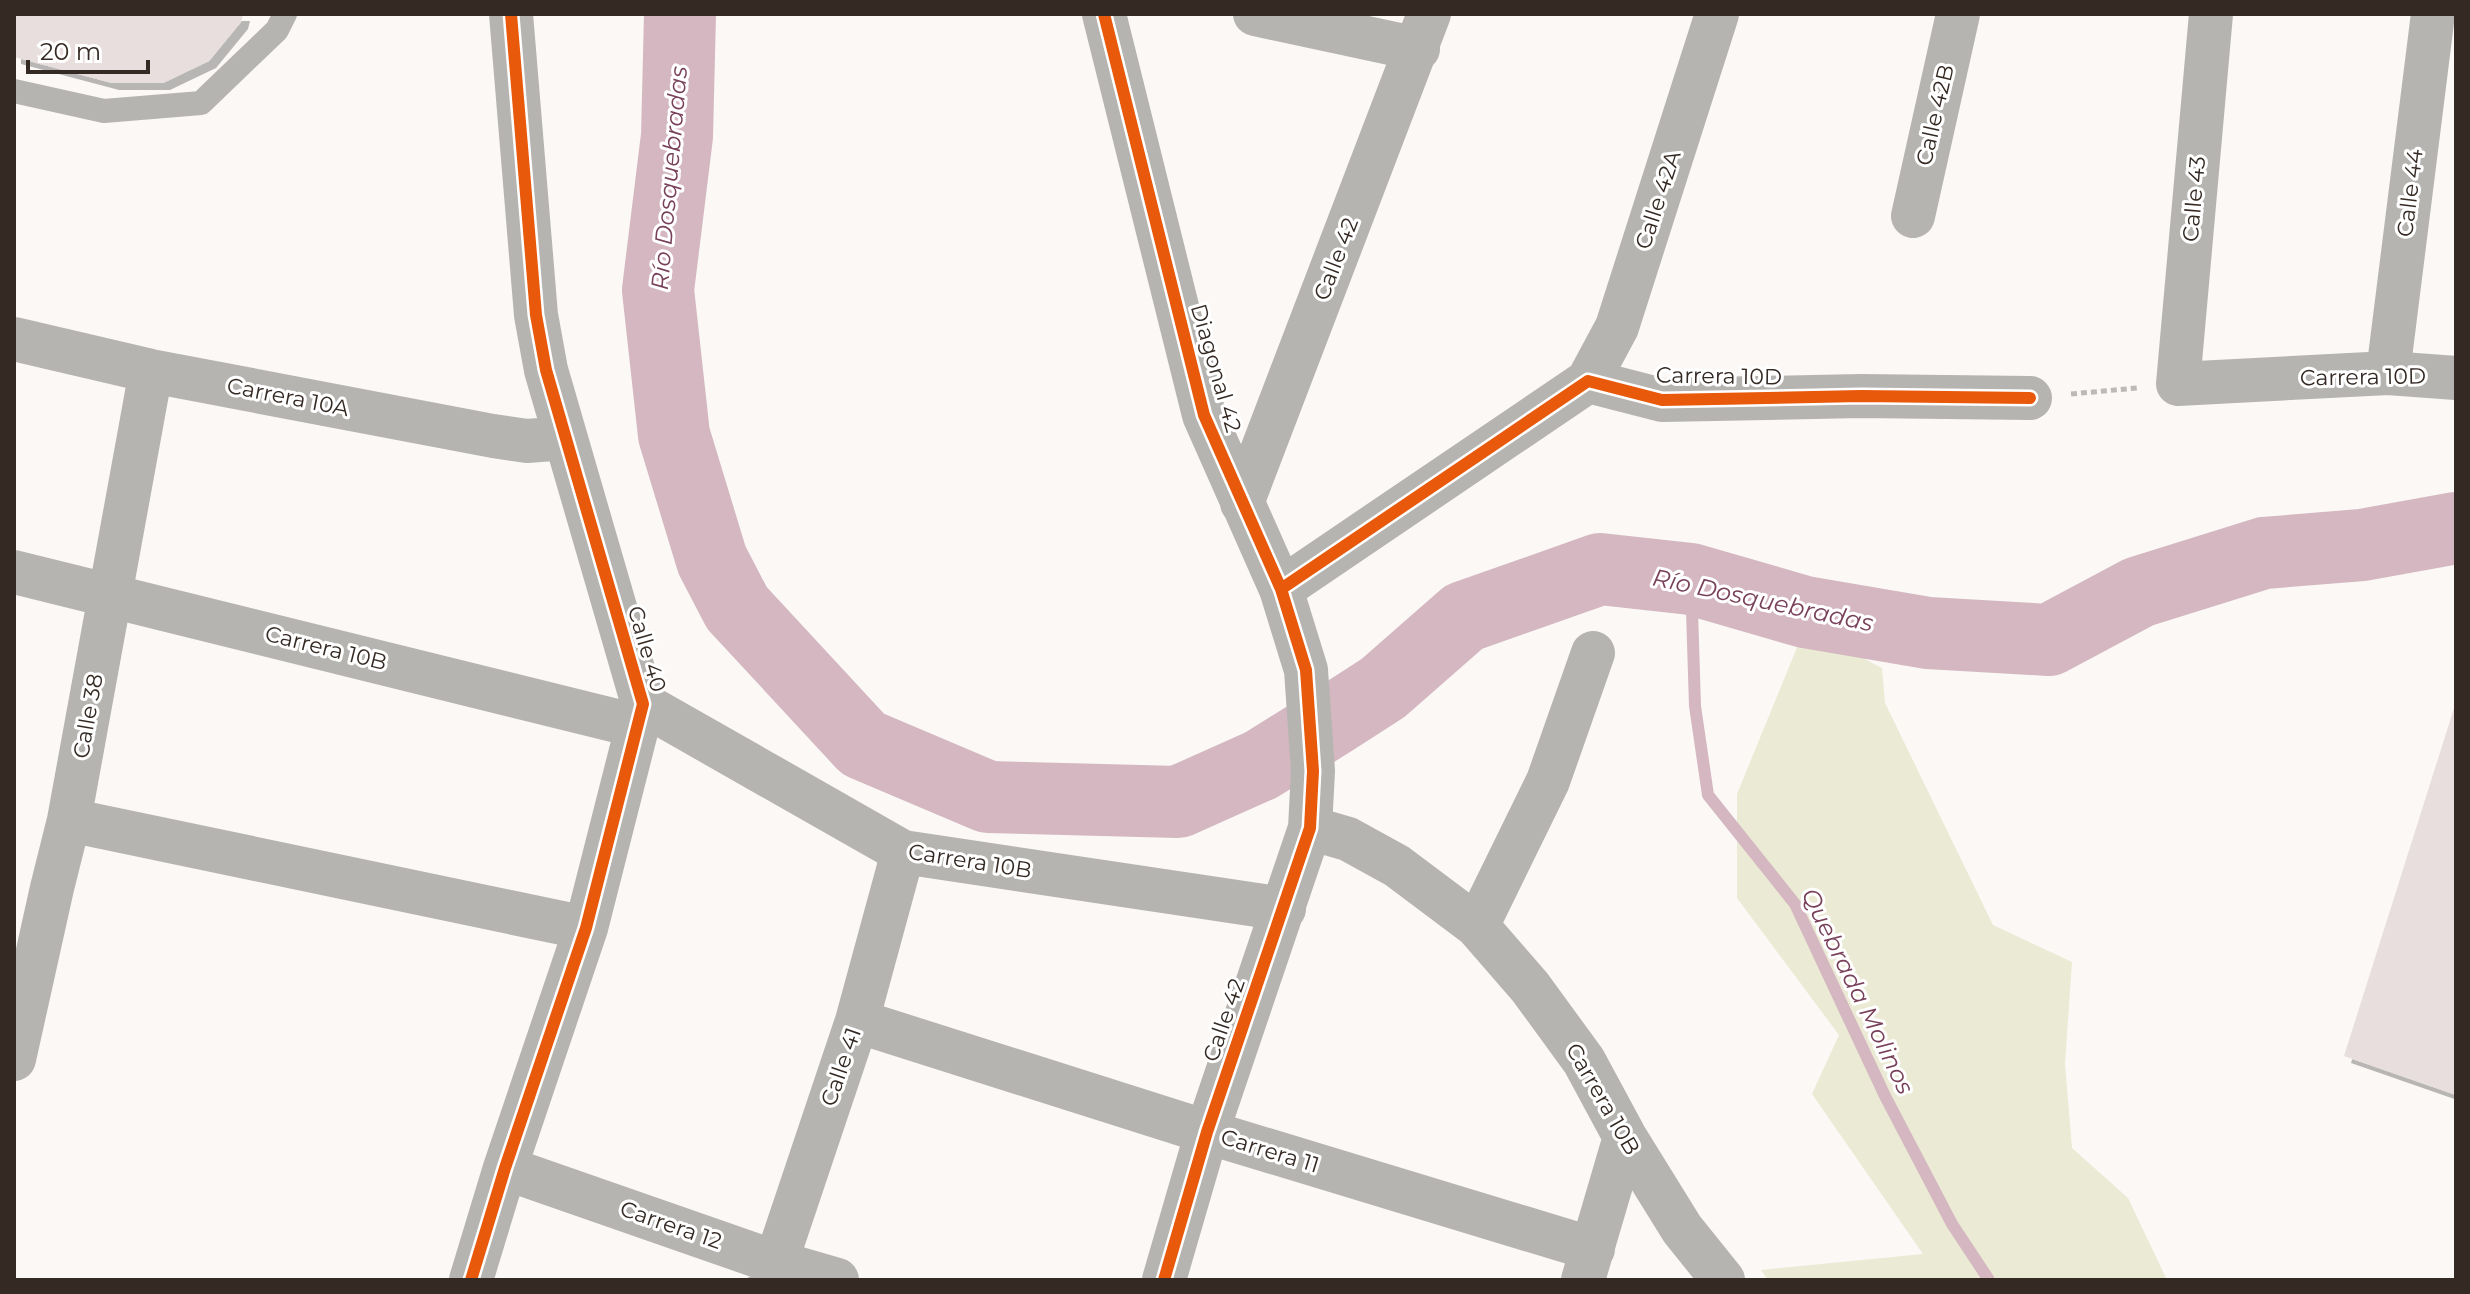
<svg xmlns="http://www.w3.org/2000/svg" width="2470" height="1294" font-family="Montserrat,sans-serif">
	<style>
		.green { fill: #ebead4 }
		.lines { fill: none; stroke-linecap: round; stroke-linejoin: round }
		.stream { stroke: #d4b7c1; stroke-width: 12 }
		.river { stroke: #d4b7c1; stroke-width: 72 }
		.building { fill: #e7dedd; filter: url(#shadow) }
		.path { stroke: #bcbab7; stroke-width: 5; stroke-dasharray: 6 4; stroke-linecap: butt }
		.service { stroke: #b6b4b1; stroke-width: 24 }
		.minor { stroke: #b6b4b1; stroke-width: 44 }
		.cycleway-casing { stroke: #fff; stroke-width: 17 }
		.cycleway { stroke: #e8590c; stroke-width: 12 }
		.labels { text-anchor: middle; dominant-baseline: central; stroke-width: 6; stroke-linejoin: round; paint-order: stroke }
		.street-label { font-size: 22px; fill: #342923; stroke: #fff }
		.water-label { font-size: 24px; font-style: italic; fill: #784159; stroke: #fff }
	</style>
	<defs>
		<filter id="shadow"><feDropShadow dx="7" dy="7" stdDeviation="0" flood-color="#0004"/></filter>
	</defs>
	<rect width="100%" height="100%" fill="#fbf8f6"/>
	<path class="green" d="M1805 628 1882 668 1885 703 1993 925 2072 962 2065 1064 2072 1148 2128 1198 2167 1280H1768L1761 1270 1923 1254 1812 1094 1839 1035 1737 898V794Z"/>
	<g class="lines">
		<path class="stream" d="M1691 579 1695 706 1708 795 1795 904 1885 1096 1952 1224 1989 1280"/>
		<path class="river" d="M680 14 677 136 658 290 674 435 712 560 737 608 863 744 988 797 1178 802 1261 765 1335 719 1383 688 1464 617 1600 569 1691 579 1805 612 1928 633 2049 640 2139 592 2264 553 2362 545 2456 528"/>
	</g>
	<path class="building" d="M14 14H243L241 22 209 61 163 83H112L14 57Z
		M2455 705H2456V1095L2344 1056Z"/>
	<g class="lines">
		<path class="path" d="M2071 394 2137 388"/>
		<path class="service" d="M14 91 104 111 201 103 277 30 285 14"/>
		<path class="minor" d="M1104 14 1204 415 1281 589 1306 670 1313 771 1310 828 1207 1132 1164 1280
			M1255 14 1418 49
			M2211 14 2178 384 2388 373 2456 378
			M1913 216 1958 14
			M14 339 151 371 493 436 527 441 565 438
			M2388 373 2433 14
			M1588 381 1617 327 1717 14
			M1242 503 1429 14
			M14 572 637 726
			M1281 589 1588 381 1662 400 1861 396 2030 398
			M643 704 903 852 1284 909
			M69 820 586 928
			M1310 828 1348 839 1397 866 1477 926 1530 987 1584 1061 1625 1137 1682 1229 1723 1280
			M1477 926 1548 781 1593 653
			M857 1021 1207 1132 1593 1249
			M14 1059 52 888 69 820 151 371
			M505 1168 775 1262 837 1280
			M471 1280 505 1168 586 928 643 704 546 370 536 315 511 14
			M770 1280 857 1021 903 852
			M1583 1280 1625 1137"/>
		<defs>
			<path id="cycleway" d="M1104 14 1204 415 1281 589 1306 670 1313 771 1310 828 1207 1132 1164 1280
				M1281 589 1588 381 1662 400 1861 396 2030 398
				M471 1280 505 1168 586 928 643 704 546 370 536 315 511 14"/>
		</defs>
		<use href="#cycleway" class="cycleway-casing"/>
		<use href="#cycleway" class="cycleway"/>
	</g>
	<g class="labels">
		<g class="street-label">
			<text transform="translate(1935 115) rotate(-77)">Calle 42B</text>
			<text transform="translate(2410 193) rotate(-83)">Calle 44</text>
			<text transform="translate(2194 199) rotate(-85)">Calle 43</text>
			<text transform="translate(1658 200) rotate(-72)">Calle 42A</text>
			<text transform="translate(1336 259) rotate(-69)">Calle 42</text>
			<text transform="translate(1216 368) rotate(74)">Diagonal 42</text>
			<text transform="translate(1719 376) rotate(1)">Carrera 10D</text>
			<text transform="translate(2363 377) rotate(-1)">Carrera 10D</text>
			<text transform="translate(288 397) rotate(11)">Carrera 10A</text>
			<text transform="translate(326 648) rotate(14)">Carrera 10B</text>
			<text transform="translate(647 649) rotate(74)">Calle 40</text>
			<text transform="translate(88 716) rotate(-80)">Calle 38</text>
			<text transform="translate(970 861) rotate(9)">Carrera 10B</text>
			<text transform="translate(1224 1020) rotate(-71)">Calle 42</text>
			<text transform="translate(841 1067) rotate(-71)">Calle 41</text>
			<text transform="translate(1603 1099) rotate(60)">Carrera 10B</text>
			<text transform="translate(1270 1151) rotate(17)">Carrera 11</text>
			<text transform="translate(671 1225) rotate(19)">Carrera 12</text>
		</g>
		<g class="water-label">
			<text transform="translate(669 178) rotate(-85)">Río Dosquebradas</text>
			<text transform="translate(1763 600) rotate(12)">Río Dosquebradas</text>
			<text transform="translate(1858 991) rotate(64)">Quebrada Molinos</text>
		</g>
	</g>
	<rect width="2470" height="1294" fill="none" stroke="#342923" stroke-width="32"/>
	<path d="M28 60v12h120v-12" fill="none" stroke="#342923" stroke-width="4"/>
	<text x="40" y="60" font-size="24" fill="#342923" stroke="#ffffff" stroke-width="6" paint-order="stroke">20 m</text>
</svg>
